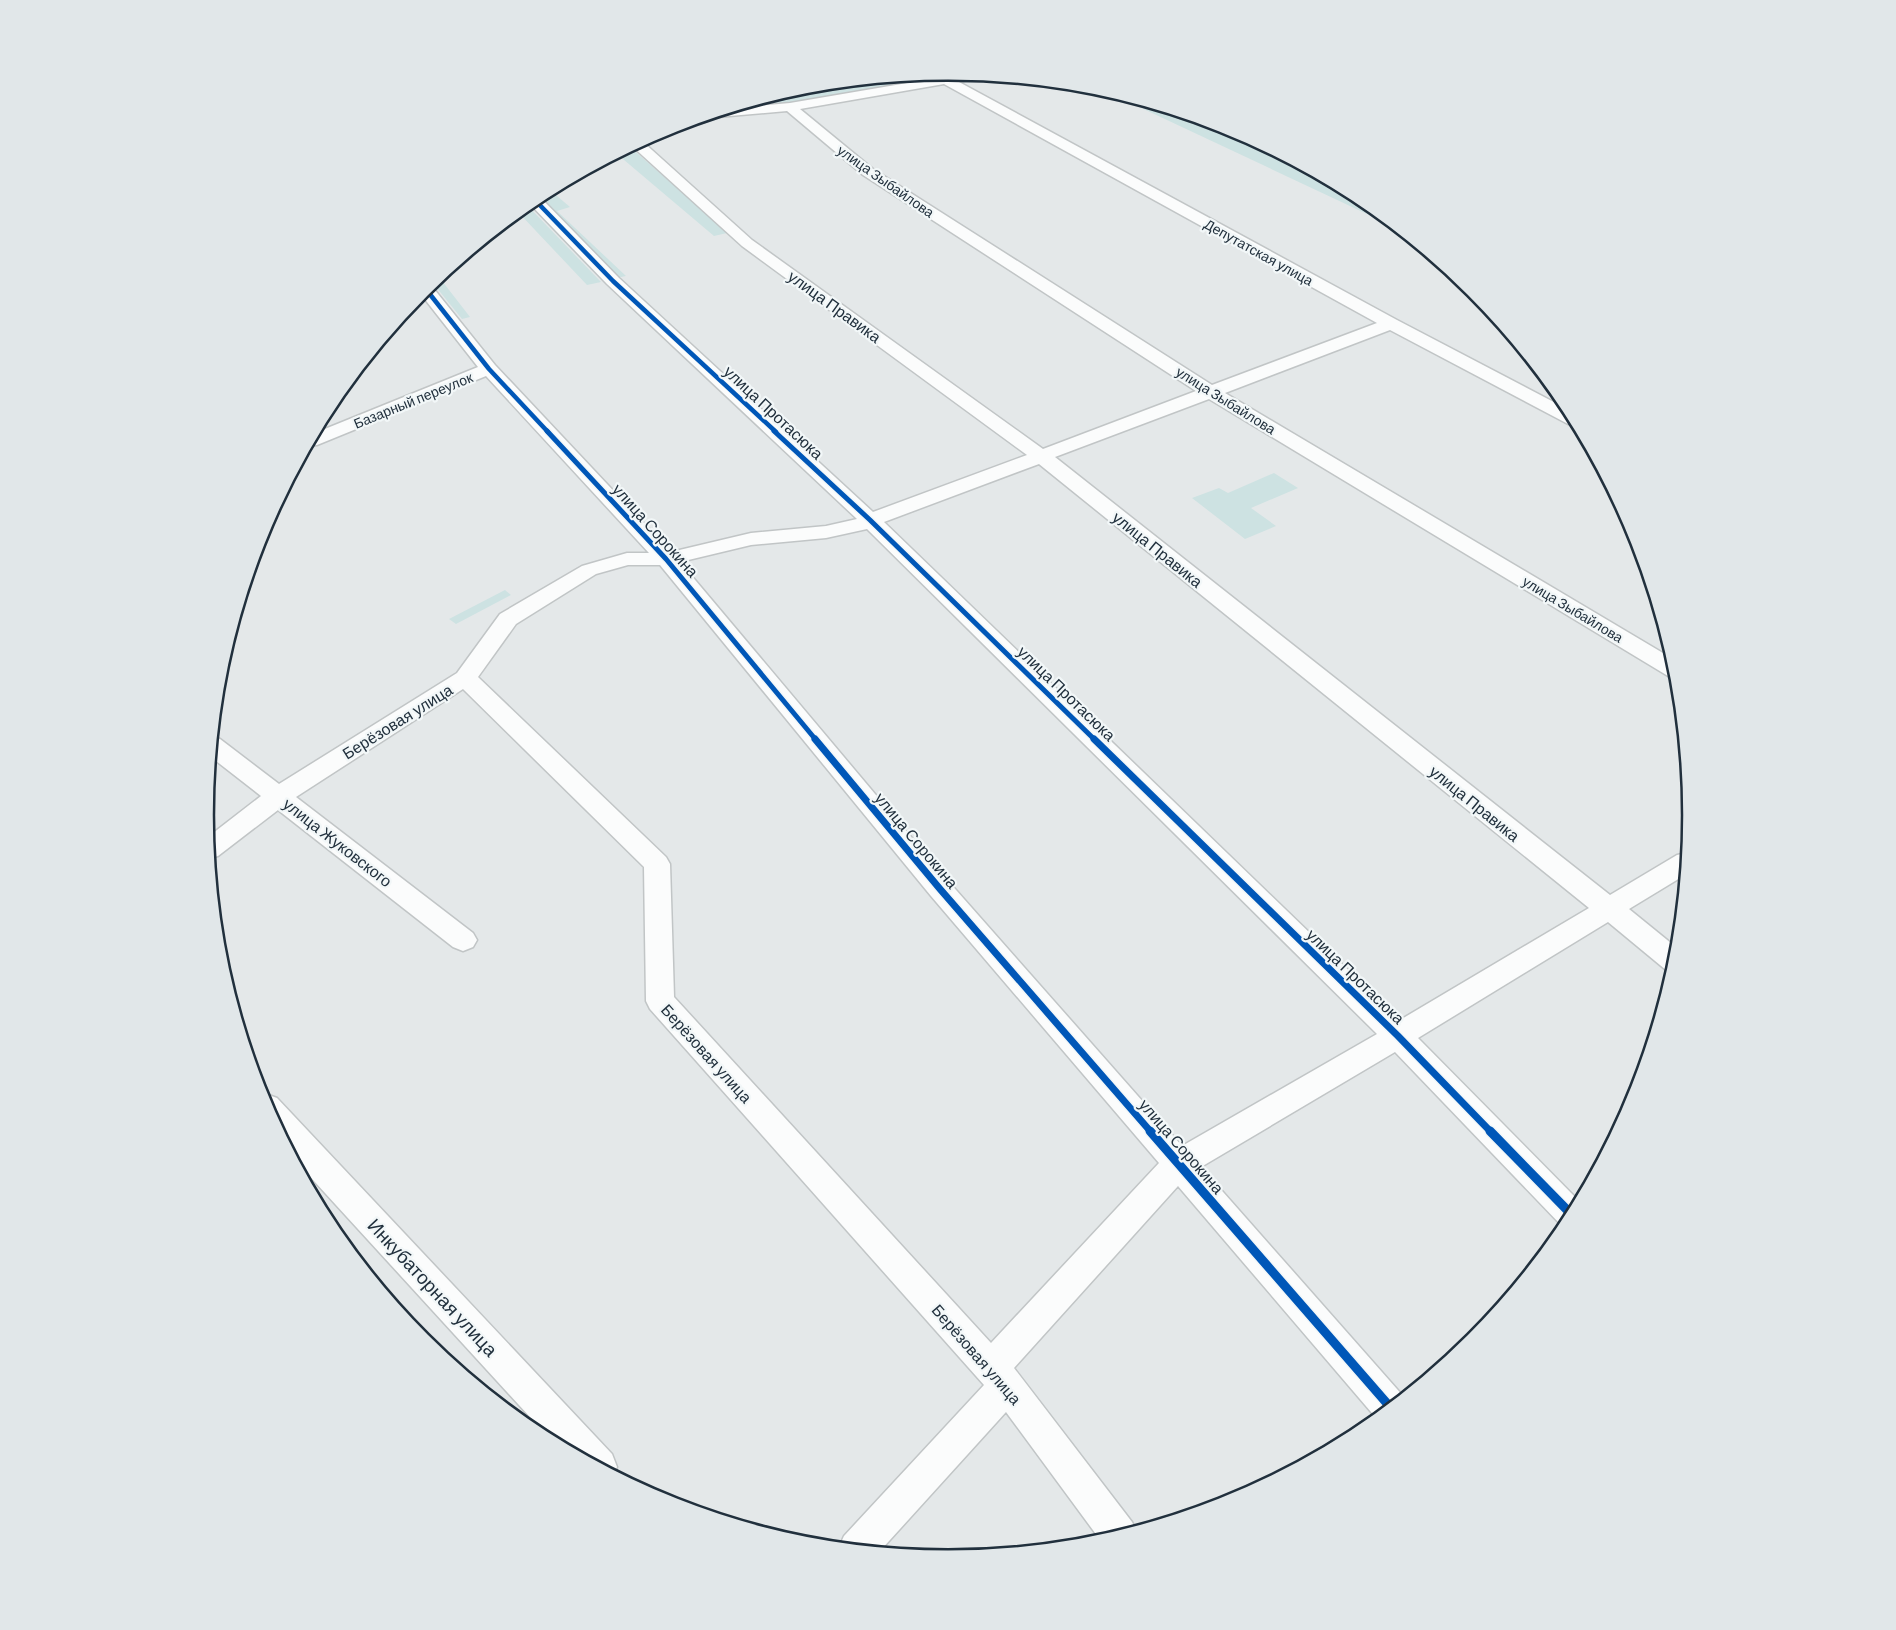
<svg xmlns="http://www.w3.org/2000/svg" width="1896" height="1630" font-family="Barlow,sans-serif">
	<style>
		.green { fill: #cde2e2 }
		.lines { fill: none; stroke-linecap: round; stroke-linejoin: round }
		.minor-casing { stroke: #c1c5c6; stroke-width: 3 }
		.minor { fill: #fbfcfc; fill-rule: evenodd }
		.cycleway-far3-casing { stroke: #f2f7f8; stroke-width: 6 }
		.cycleway-far2-casing { stroke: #f2f7f8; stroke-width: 8 }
		.cycleway-far1-casing { stroke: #f2f7f8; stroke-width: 10 }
		.cycleway-casing { stroke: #f2f7f8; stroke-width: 12 }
		.cycleway-far3 { stroke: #0057b8; stroke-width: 4.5 }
		.cycleway-far2 { stroke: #0057b8; stroke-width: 5 }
		.cycleway-far1 { stroke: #0057b8; stroke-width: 7 }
		.cycleway { stroke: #0057b8; stroke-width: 9 }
		.labels { text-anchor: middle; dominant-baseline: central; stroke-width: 4.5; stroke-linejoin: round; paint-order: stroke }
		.far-street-label { font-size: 14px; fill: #21303d; stroke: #f2f7f8 }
		.street-label { font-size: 16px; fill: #21303d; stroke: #f2f7f8 }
		.near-street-label { font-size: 19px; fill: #21303d; stroke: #f2f7f8 }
		.rim { fill: none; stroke: #21303d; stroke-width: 2.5 }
	</style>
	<rect width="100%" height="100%" fill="#e4e8e9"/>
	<path class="green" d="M948 73 965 74 814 101 721 112 777 95 841 83Z
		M1103 90 1232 129 1361 198 1399 229Z
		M630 147 740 243 727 233 714 236 617 154Z
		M550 190 570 207 557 211 626 276 616 278 533 200Z
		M527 205 601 282 587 285 518 212Z
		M439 277 470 317 462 319 432 282Z
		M1274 473 1298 488 1251 508 1276 526 1245 539 1192 498 1219 488 1228 493Z
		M505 590 511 595 456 624 449 619Z"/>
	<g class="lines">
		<defs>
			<path id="minor" d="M960 74 981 76 980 78 959 82 1397 320 1569 410 1577 425 1568 424 1390 330 1225 393 1673 659 1677 678 1668 676 1209 399 1055 457 1610 895 1677 855 1687 853 1685 875 1629 909 1677 948 1673 972 1666 970 1608 922 1418 1038 1579 1201 1566 1227 1561 1225 1395 1052 1201 1167 1404 1397 1377 1419 1178 1186 1014 1368 1132 1522 1136 1530 1101 1541 1006 1412 880 1551 839 1547 844 1536 984 1385 650 1009 646 1001 644 867 463 689 296 797 473 933 477 940 473 947 463 951 453 947 278 810 218 856 210 858 208 837 261 796 211 757 213 737 220 739 279 784 457 673 500 614 582 566 627 553H649L486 376 317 445 307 446 315 433 478 367 420 293 430 284 495 365 671 552 751 533 826 526 857 519 607 284 529 203 539 196 619 278 873 512 1027 455 742 246 632 146 642 141 752 240 1043 449 1196 391 863 175 787 111 718 117 712 114 734 108 790 103ZM944 84 1377 323 1212 385 873 169 800 109ZM1039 464 1589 908 1400 1020 884 522ZM867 529 1377 1034 1182 1146 949 882 680 562 751 545 826 538ZM628 565H660L931 896 1159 1163 991 1343 674 997 670 864 666 857 478 677 516 624 596 574Z
				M266 1094 277 1098 612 1454 617 1467 614 1474 551 1440 293 1158 262 1099 261 1096Z"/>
		</defs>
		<use href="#minor" class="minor-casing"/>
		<use href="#minor" class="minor"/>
		<defs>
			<path id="cycleway-far3" d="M534 199 613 281 776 432
				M425 288 489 369 548 432"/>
			<path id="cycleway-far2" d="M547 431 666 559 816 740
				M774 431 870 520 1095 740"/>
			<path id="cycleway-far1" d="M815 739 940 889 1151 1132
				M1094 739 1398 1036 1491 1132"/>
			<path id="cycleway" d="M1150 1131 1391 1408
				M1490 1131 1572 1215"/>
		</defs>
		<use href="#cycleway-far3" class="cycleway-far3-casing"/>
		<use href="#cycleway-far2" class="cycleway-far2-casing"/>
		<use href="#cycleway-far1" class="cycleway-far1-casing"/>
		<use href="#cycleway" class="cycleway-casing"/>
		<use href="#cycleway-far3" class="cycleway-far3"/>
		<use href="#cycleway-far2" class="cycleway-far2"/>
		<use href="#cycleway-far1" class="cycleway-far1"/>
		<use href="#cycleway" class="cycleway"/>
	</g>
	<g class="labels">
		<g class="far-street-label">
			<text transform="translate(886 181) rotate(35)">улица Зыбайлова</text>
			<text transform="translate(1259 252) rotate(29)">Депутатская улица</text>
			<text transform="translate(413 400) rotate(-22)">Базарный переулок</text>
			<text transform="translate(1226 400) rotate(32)">улица Зыбайлова</text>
			<text transform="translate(1573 609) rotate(31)">улица Зыбайлова</text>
		</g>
		<g class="street-label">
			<text transform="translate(835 306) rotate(36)">улица Правика</text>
			<text transform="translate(774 412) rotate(43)">улица Протасюка</text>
			<text transform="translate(656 530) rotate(48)">улица Сорокина</text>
			<text transform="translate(1158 549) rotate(39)">улица Правика</text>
			<text transform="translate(1067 693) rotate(44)">улица Протасюка</text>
			<text transform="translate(397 721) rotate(-32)">Берёзовая улица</text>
			<text transform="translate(1475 803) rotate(39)">улица Правика</text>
			<text transform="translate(917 840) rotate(50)">улица Сорокина</text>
			<text transform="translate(338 842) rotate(38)">улица Жуковского</text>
			<text transform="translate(1356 976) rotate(44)">улица Протасюка</text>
			<text transform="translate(707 1053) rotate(48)">Берёзовая улица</text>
			<text transform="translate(1182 1146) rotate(49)">улица Сорокина</text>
			<text transform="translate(977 1354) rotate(49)">Берёзовая улица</text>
		</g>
		<g class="near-street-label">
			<text transform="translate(433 1287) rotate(47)">Инкубаторная улица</text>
		</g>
	</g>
	<path d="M0 0H1896V1630H0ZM214 815a734 734 0 1 1 1468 0a734 734 0 1 1-1468 0Z" fill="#e1e7e9" fill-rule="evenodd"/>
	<path class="rim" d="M214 815a734 734 0 1 1 1468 0a734 734 0 1 1-1468 0Z"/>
</svg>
